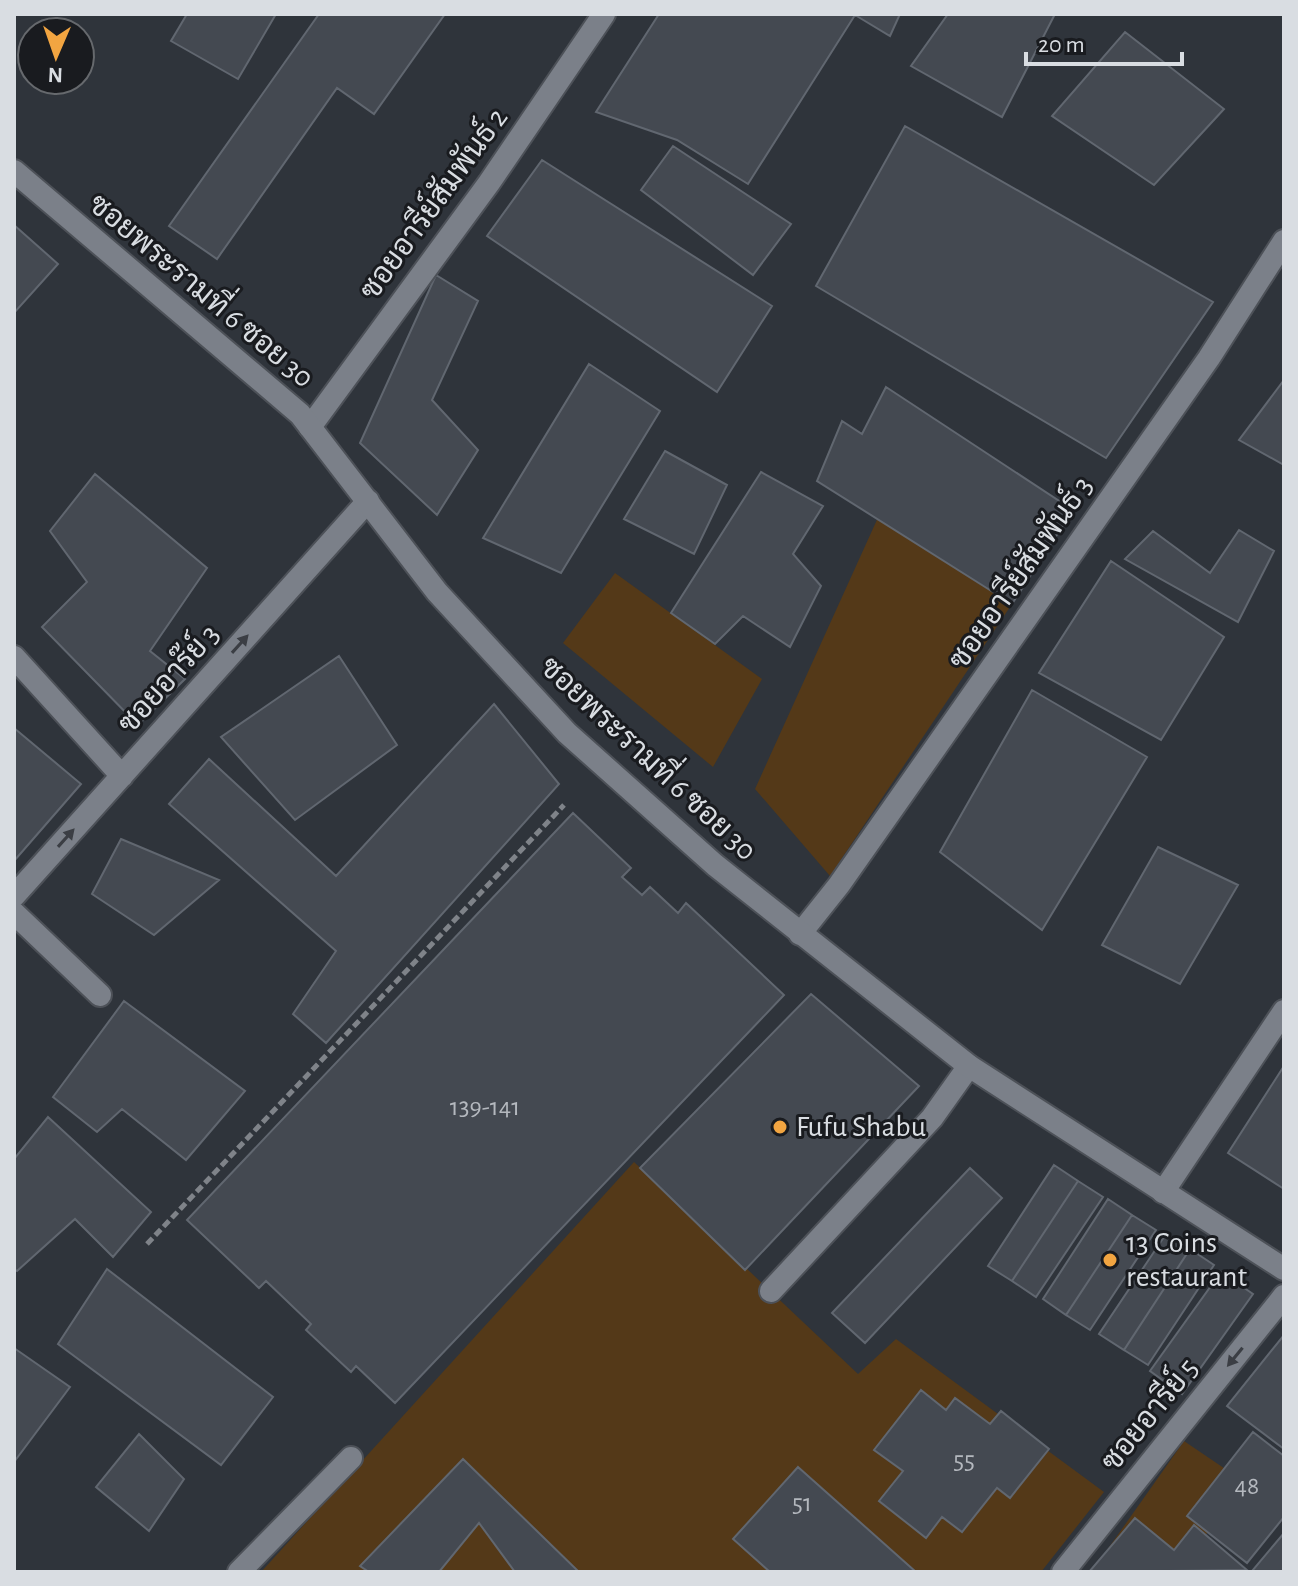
<svg xmlns="http://www.w3.org/2000/svg" width="1298" height="1586" font-family="'Alegreya Sans',Sarabun,sans-serif">
	<style>
		.green { fill: #543918 }
		.building { fill: #444951; stroke: #616770; stroke-width: 2 }
		.lines { fill: none; stroke-linecap: round; stroke-linejoin: round }
		.service-casing { stroke: #4d5158; stroke-width: 26 }
		.minor-casing { stroke: #4d5158; stroke-width: 26 }
		.tertiary-casing { stroke: #4d5158; stroke-width: 26 }
		.path { stroke: #7f8389; stroke-width: 5; stroke-dasharray: 8 4; stroke-linecap: butt }
		.service { stroke: #7b8089; stroke-width: 22 }
		.minor { stroke: #7b8089; stroke-width: 22 }
		.tertiary { stroke: #7b8089; stroke-width: 22 }
		.oneway { fill: #3b3e44 }
		.poi-dot { fill: #f2a541; stroke: #191b1f; stroke-width: 3 }
		.labels { text-anchor: middle; dominant-baseline: central; stroke-width: 6; stroke-linejoin: round; paint-order: stroke }
		.number-label { font-size: 26px; fill: #b4b8be }
		.street-label { font-size: 30px; fill: #d9dde2; stroke: #191b1f }
		.poi-label { font-size: 30px; fill: #d9dde2; stroke: #191b1f; text-anchor: start }
	</style>
	<rect width="100%" height="100%" fill="#2f343b"/>
	<path class="green" d="M895 480 1038 565 830 876 755 789Z
		M615 573 762 679 713 767 563 643Z
		M634 1162 858 1374 896 1339 1104 1492 1041 1572H261Z
		M1184 1441 1243 1481 1180 1572H1096L1093 1570Z"/>
	<path class="building" d="M187 14H276L238 79 171 41Z
		M319 14H445L374 114 337 88 217 259 169 226Z
		M659 14H900L890 36 855 15 748 184 677 140 596 112Z
		M948 14H1055L1002 117 911 66Z
		M1125 32 1224 109 1154 185 1052 116Z
		M905 126 1213 302 1106 458 816 286Z
		M673 146 791 224 753 275 641 190Z
		M542 160 772 306 717 392 487 236Z
		M14 225 58 264 14 313Z
		M436 275 478 301 432 400 478 450 437 515 360 443Z
		M589 364 660 411 561 573 483 538Z
		M1284 380V465L1239 440Z
		M886 387 1073 510 1012 604 817 481 842 421 862 434Z
		M665 451 727 485 694 554 624 519Z
		M761 472 823 506 793 554 821 586 790 647 743 616 715 644 671 613Z
		M95 474 207 568 150 651 185 679 138 725 42 627 87 582 50 531Z
		M1239 530 1274 551 1238 622 1125 559 1153 531 1210 573Z
		M1111 561 1224 637 1161 740 1039 673Z
		M339 656 397 745 295 820 221 737Z
		M1032 690 1147 757 1042 930 940 852Z
		M494 704 559 784 326 1043 293 1014 336 951 169 804 209 759 336 876Z
		M14 728 81 784 14 861Z
		M573 813 631 868 622 877 642 895 650 887 678 913 686 903 784 995 395 1403 356 1366 351 1372 306 1330 311 1324 266 1281 259 1288 187 1220Z
		M121 839 219 880 154 935 92 894Z
		M1158 847 1238 885 1180 984 1102 945Z
		M811 994 919 1086 745 1270 640 1168Z
		M124 1001 245 1091 186 1160 122 1109 97 1132 53 1097Z
		M1284 1066V1189L1228 1153Z
		M48 1117 151 1212 113 1257 75 1219 17 1271 14 1269V1159Z
		M1054 1165 1078 1181 1012 1281 988 1266Z
		M970 1168 1002 1198 865 1343 832 1313Z
		M1078 1181 1103 1197 1036 1297 1012 1281Z
		M1108 1199 1132 1215 1066 1315 1043 1299Z
		M1132 1215 1156 1230 1090 1330 1066 1315Z
		M1166 1234 1190 1249 1124 1350 1099 1334Z
		M1190 1249 1214 1265 1148 1365 1124 1350Z
		M107 1269 273 1397 221 1465 58 1344Z
		M1221 1272 1253 1294 1182 1394 1150 1371Z
		M1284 1335V1449L1227 1406Z
		M14 1348 70 1387 14 1462Z
		M921 1390 946 1410 955 1398 990 1424 1001 1411 1049 1449 1010 1498 997 1488 962 1532 942 1517 926 1538 879 1501 903 1471 874 1450Z
		M1253 1432 1284 1456V1517L1247 1563 1187 1516Z
		M139 1434 184 1479 149 1531 96 1487Z
		M463 1459 579 1572H515L479 1523 439 1572H369L360 1566Z
		M798 1467 916 1572H770L733 1539Z
		M1135 1518 1174 1550 1194 1525 1247 1570 1089 1572Z
		M1284 1533V1572L1252 1571Z"/>
	<g class="lines">
		<defs>
			<path id="service" d="M771 1291 932 1118 969 1066"/>
			<path id="minor" d="M310 427 489 183 604 14
				M14 657 122 776
				M14 896 368 501
				M14 913 100 995
				M800 934 839 885 1209 358 1284 241
				M1163 1192 1284 1011
				M239 1572 351 1458
				M1063 1572 1284 1296"/>
			<path id="tertiary" d="M14 171 300 414 437 592 567 733 715 865 969 1066 1284 1269"/>
		</defs>
		<use href="#service" class="service-casing"/>
		<use href="#minor" class="minor-casing"/>
		<use href="#tertiary" class="tertiary-casing"/>
		<path class="path" d="M147 1244 564 805"/>
		<use href="#service" class="service"/>
		<use href="#minor" class="minor"/>
		<use href="#tertiary" class="tertiary"/>
	</g>
	<defs><path id="oneway-solid" d="M-6-.8H1V-3.2L6.5 0L1 3.2V.8H-6Z" transform="scale(2)"/></defs>
	<g class="oneway">
		<use href="#oneway-solid" transform="translate(240 644) rotate(-48)"/>
		<use href="#oneway-solid" transform="translate(66 838) rotate(-48)"/>
		<use href="#oneway-solid" transform="translate(1235 1357) rotate(129)"/>
	</g>
	<g class="poi-dot">
		<circle cx="780" cy="1127" r="8"/>
		<circle cx="1110" cy="1260" r="8"/>
	</g>
	<g class="labels">
		<g class="number-label">
			<text x="485" y="1107">139-141</text>
			<text x="964" y="1460">55</text>
			<text x="1247" y="1486">48</text>
			<text x="802" y="1503">51</text>
		</g>
		<g class="street-label">
			<text transform="translate(434 204) rotate(-54)">ซอยอารีย์สัมพันธ์ 2</text>
			<text transform="translate(201 291) rotate(40)">ซอยพระรามที่ 6 ซอย 30</text>
			<text transform="translate(1021 573) rotate(-55)">ซอยอารีย์สัมพันธ์ 3</text>
			<text transform="translate(169 679) rotate(-48)">ซอยอาร๊ย์ 3</text>
			<text transform="translate(648 759) rotate(43)">ซอยพระรามที่ 6 ซอย 30</text>
			<text transform="translate(1150 1415) rotate(-51)">ซอยอารีย์ 5</text>
		</g>
		<g class="poi-label">
			<text x="796" y="1127">Fufu Shabu</text>
			<text x="1126" y="1243">13 Coins<tspan x="1126" dy="34">restaurant</tspan></text>
		</g>
	</g>
	<rect width="1298" height="1586" fill="none" stroke="#d9dde2" stroke-width="32"/>
	<g transform="translate(56 56) rotate(182)"><circle r="38" fill="#191b1f" stroke="#66696d" stroke-width="2"/>
	<path d="M0-6L14 30L0 20L-14 30Z" fill="#f2a541"/>
	<text y="-12" font-size="22" font-weight="bold" text-anchor="middle" fill="#d9dde2">N</text>
	</g>
	<path d="M1026 52v12h156v-12" fill="none" stroke="#d9dde2" stroke-width="4"/>
	<text x="1038" y="52" font-size="24" fill="#d9dde2" stroke="#191b1f" stroke-width="6" paint-order="stroke">20 m</text>
</svg>
